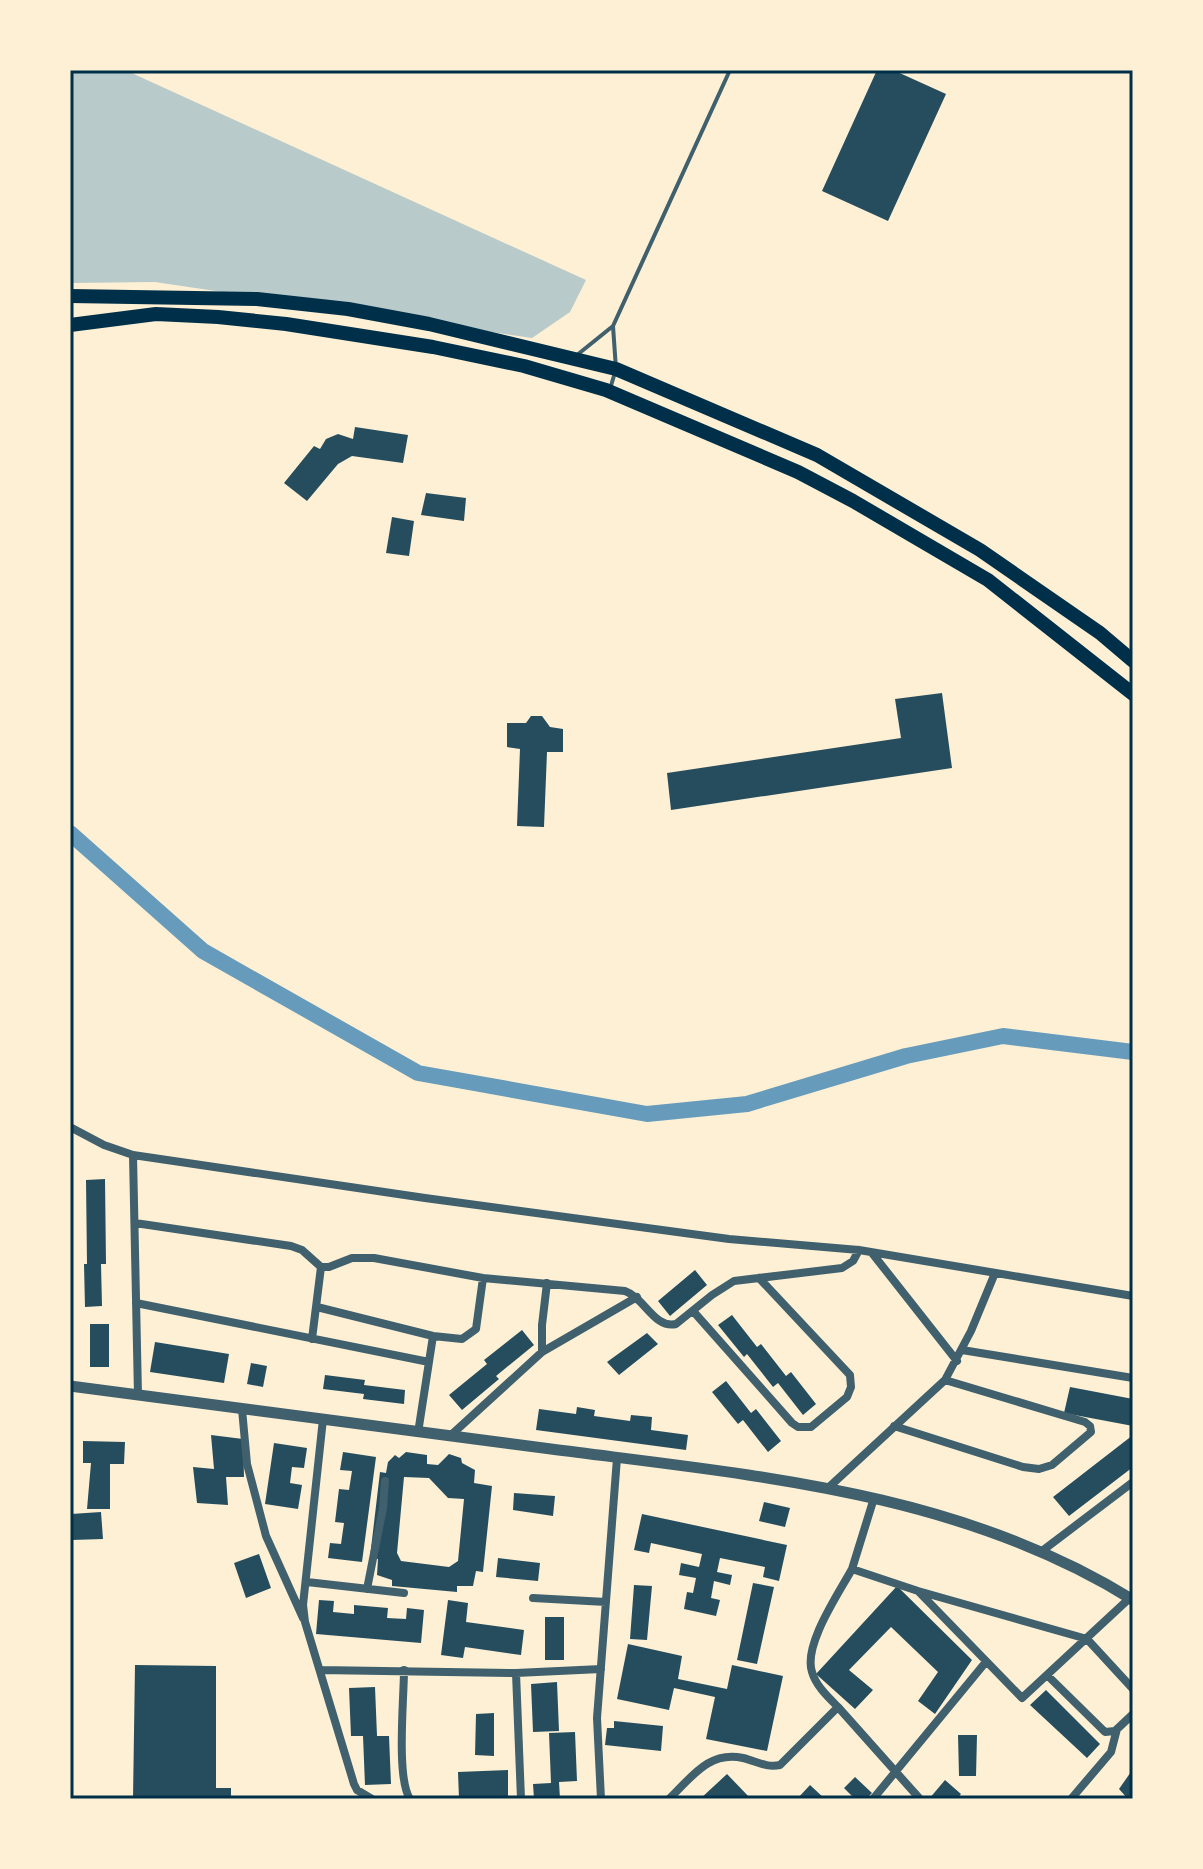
<svg xmlns="http://www.w3.org/2000/svg" width="1203" height="1869" font-family="Jost,sans-serif">
	<style>
		.green { fill: #b9caca }
		.lines { fill: none; stroke-linecap: round; stroke-linejoin: round }
		.canal { stroke: #669bbc; stroke-width: 16 }
		.building { fill: #264d5e; fill-rule: evenodd }
		.service { stroke: #3f606c; stroke-width: 4 }
		.minor { stroke: #3f606c; stroke-width: 8 }
		.tertiary { stroke: #3f606c; stroke-width: 11 }
		.trunk { stroke: #003049; stroke-width: 14 }
		.neatline { fill: none; stroke: #003049; stroke-width: 3 }
	</style>
	<rect width="100%" height="100%" fill="#fdf0d5"/>
	<path class="green" d="M70 70H125L586 280 570 312 532 338 155 282 70 283Z"/>
	<g class="lines">
		<path class="canal" d="M70 833 203 951 418 1073 647 1114 747 1104 906 1056 1003 1036 1133 1052"/>
	</g>
	<path class="building" d="M877 70H893L946 94 888 221 822 191Z
		M355 427 408 435 403 463 352 456 338 464 307 501 284 483 314 446 320 449 326 439 338 434 353 439Z
		M426 493 466 498 464 521 421 515Z
		M392 517 414 521 409 556 386 553Z
		M942 693 952 768 671 810 667 773 901 738 895 699Z
		M531 716H542L550 727 563 729V752H547L544 827 517 826 520 749 507 747V723H526Z
		M105 1179 106 1264H101L102 1306 85 1307 84 1264H87L86 1180Z
		M695 1270 707 1285 670 1316 658 1301Z
		M732 1315 757 1347 761 1344 786 1376 791 1372 816 1404 803 1415 778 1383 773 1387 747 1354 744 1357 718 1325Z
		M90 1324H109V1367H90Z
		M522 1330 534 1345 496 1376 499 1379 462 1410 449 1395 487 1364 484 1360Z
		M647 1333 658 1344 619 1375 607 1362Z
		M155 1342 229 1354 224 1383 150 1372Z
		M251 1363 267 1366 263 1387 247 1384Z
		M325 1375 365 1380 364 1385 405 1390 404 1404 363 1399 364 1394 323 1389Z
		M726 1381 751 1413 756 1409 781 1441 768 1452 743 1420 738 1424 712 1392Z
		M1070 1387 1133 1399V1426L1064 1413Z
		M577 1407 595 1410 594 1416 630 1421 631 1415 652 1417 651 1430 688 1435 686 1450 536 1430 539 1409 576 1414Z
		M211 1435 243 1439 244 1477H226L228 1505 197 1503 193 1467 214 1469Z
		M1133 1435V1467L1069 1516 1053 1497Z
		M83 1441 125 1442 124 1464H110V1509H87L91 1463H83Z
		M274 1443 307 1448 304 1468 292 1467 290 1483 302 1485 298 1509 265 1504Z
		M343 1452 376 1457 362 1562 328 1558 330 1543 341 1544 344 1523 335 1522 339 1489 349 1490 352 1471 340 1470Z
		M406 1452 427 1455V1464L438 1465 449 1454 461 1458 462 1463 475 1470 474 1483 492 1486 483 1572 476 1571 473 1586H457V1592L392 1586V1580L377 1575 378 1559 370 1557 380 1472 386 1473 388 1462 395 1455 399 1458ZM404 1477 429 1478 448 1498 464 1499 458 1561 449 1567 401 1561 397 1553Z
		M514 1493 555 1496 553 1516 513 1510Z
		M764 1502 790 1508 785 1527 759 1521Z
		M101 1512 103 1539 72 1540 71 1514Z
		M642 1514 787 1545 779 1581 763 1577 765 1567 720 1558 717 1572 732 1575 730 1585 714 1581 711 1598 720 1600 716 1616 684 1609 687 1592 693 1593 696 1578 679 1575 681 1563 699 1567 702 1554 651 1543 649 1553 634 1550Z
		M259 1554 271 1588 246 1598 234 1563Z
		M498 1558 540 1563 538 1581 496 1577Z
		M753 1583 774 1587 757 1664 737 1660Z
		M634 1585 652 1586 647 1640 630 1639Z
		M897 1586 972 1660 935 1714 918 1701 938 1672 891 1627 849 1670 873 1690 855 1709 816 1674Z
		M319 1600 334 1601 333 1612 354 1614V1605L388 1608 387 1618 406 1619 407 1608 424 1610 421 1643 316 1634Z
		M448 1600 468 1603 466 1622 524 1630 521 1655 465 1647 463 1658 441 1655Z
		M545 1617H564V1660H545Z
		M628 1644 682 1656 678 1679 727 1689 732 1665 783 1676 767 1751 706 1739 715 1697 674 1688 669 1710 617 1699Z
		M135 1665 216 1666V1788H231V1799H133Z
		M557 1682 559 1731 533 1732 531 1684Z
		M375 1687 377 1736H389L391 1784 365 1785 363 1736H351L349 1688Z
		M1046 1690 1100 1744 1087 1758 1030 1705Z
		M494 1713V1756L475 1755 476 1714Z
		M614 1721 663 1726 661 1751 605 1745 607 1728H614Z
		M575 1732 577 1781 559 1782 560 1799H534L533 1784 551 1783 549 1733Z
		M958 1735H977L976 1776H959Z
		M1133 1769V1799H1128L1119 1789Z
		M508 1770V1799H459L458 1772Z
		M727 1774 751 1799H700Z
		M855 1777 872 1793 866 1799H851L853 1797 844 1788Z
		M945 1780 961 1794 957 1799H929Z
		M810 1785 825 1799H797Z"/>
	<g class="lines">
		<path class="service" d="M613 326 730 70
			M577 355 613 326 616 369 610 389"/>
		<path class="minor" d="M70 1127 104 1145 133 1155 425 1198 729 1239 859 1250 1133 1296
			M133 1155 138 1395
			M135 1223 291 1246 302 1250 321 1267 312 1339
			M872 1253 957 1361
			M321 1267H329L352 1258H374L483 1278 625 1291C645 1298 654 1329 676 1324L712 1295 734 1281 842 1268 853 1261 859 1250
			M136 1303 429 1362
			M317 1307 433 1336 462 1339 476 1329 483 1278
			M693 1311 792 1423 798 1427H811L847 1397 851 1387 850 1375 759 1278
			M962 1350 1133 1378
			M542 1352V1325L547 1283
			M242 1409 247 1464 266 1536 303 1618
			M323 1419 303 1605 305 1622 354 1784 357 1790 372 1799
			M894 1426 1023 1467 1039 1469 1052 1465 1091 1432 1090 1426 1085 1422 945 1380
			M418 1433 433 1336
			M450 1436 542 1352 637 1297
			M828 1488 945 1380 971 1331 995 1273
			M874 1498 852 1569 918 1591 1087 1639 1133 1689
			M1042 1551 1133 1482
			M307 1582 404 1593
			M367 1589 383 1508 385 1481
			M919 1592 1022 1698 1133 1595
			M533 1598 606 1602
			M320 1670 516 1673 601 1669
			M404 1670C404 1698 396 1778 410 1799
			M516 1673 521 1799
			M1048 1676 1105 1732 1115 1731 1133 1714
			M838 1707C828 1697 816 1686 812 1672 803 1645 839 1593 852 1569
			M601 1799 597 1718 617 1458
			M669 1799C691 1778 709 1750 743 1758 756 1761 766 1768 780 1765L838 1707 920 1799
			M873 1799 985 1663
			M1071 1799 1111 1752 1117 1729"/>
		<path class="tertiary" d="M70 1386C230 1407 391 1428 551 1449 750 1475 959 1491 1133 1600"/>
		<path class="trunk" d="M70 296 257 299 348 309 429 324 616 369 817 455 980 550 1100 633 1133 661
			M70 325 156 314 218 317 286 324 433 347 524 366 606 390 798 472 853 501 988 580 1133 694"/>
	</g>
	<rect width="1203" height="1869" fill="none" stroke="#fdf0d5" stroke-width="144"/>
	<rect x="72" y="72" width="1059" height="1725" class="neatline"/>
</svg>
